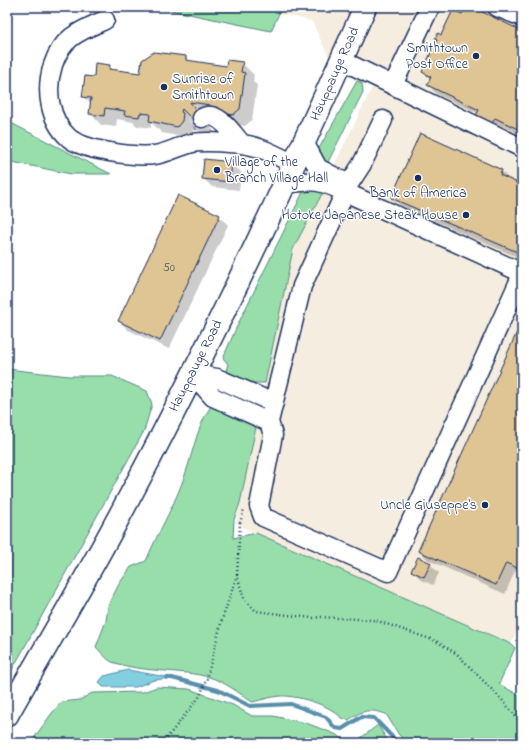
<svg xmlns="http://www.w3.org/2000/svg" width="529" height="750" font-family="'Indie Flower',sans-serif">
	<style>
		.built { fill: #f5eddf }
		.green { fill: #98deab; stroke: #5a8684 }
		.water { fill: #81cfdf; stroke: #588fab }
		.shadow { fill: #0003 }
		.lines { fill: none; stroke-linecap: round; stroke-linejoin: round }
		.stream { stroke: #588fab; stroke-width: 4 }
		.building { fill: #dfc494; stroke: #1b2f5e }
		.minor-tunnel { stroke: #d1d5df; stroke-width: 18; stroke-dasharray: 18 9; stroke-linecap: butt }
		.minor-casing { stroke: #1b2f5e; stroke-width: 21 }
		.major-casing { stroke: #1b2f5e; stroke-width: 25 }
		.path { stroke: #1b2f5e; stroke-width: 2.5; stroke-dasharray: 1 3; stroke-linecap: butt }
		.minor { stroke: #fff; stroke-width: 18 }
		.major { stroke: #fff; stroke-width: 22 }
		.poi-dot { fill: #1b2f5e; stroke: #fff; stroke-width: 1.5 }
		.labels { text-anchor: middle; dominant-baseline: central; stroke-width: 3; stroke-linejoin: round; paint-order: stroke }
		.number-label { font-size: 12px; fill: #4c546c }
		.poi-label { font-size: 14px; fill: #1b2f5e; stroke: #fff; text-anchor: end }
		.street-label { font-size: 14px; fill: #1b2f5e; stroke: #fff }
	</style>
	<rect width="100%" height="100%" fill="#fff"/>
	<filter id="ink" filterUnits="userSpaceOnUse"><feTurbulence type="fractalNoise" baseFrequency=".025" numOctaves="2"/><feDisplacementMap in="SourceGraphic" scale="8" xChannelSelector="R" yChannelSelector="G"/><feConvolveMatrix kernelMatrix="1 2 1 2 8 2 1 2 1" color-interpolation-filters="sRGB"/></filter>
	<g filter="url(#ink)">
		<path class="built" d="M249 7H522V618L511 644 236 524 293 249 372 88 334 69 312 21Z"/>
		<path class="green" d="M155 7H282L271 31Z
			M357 81 362 83 363 92 326 166 317 152Z
			M7 121 111 174H71L7 161Z
			M305 188 324 190 293 249 265 383H252L226 371 228 364 223 358 238 324Z
			M7 369 69 376H112L147 391 152 404 144 431 7 679Z
			M211 406 250 421 256 427 240 503 234 520 233 538 256 533 511 644 515 648 499 684 522 697V743H407L399 735 386 714C369 709 364 709 349 720L341 718C333 706 301 697 286 696 276 695 262 700 252 702 239 693 225 682 209 677 178 669 143 673 112 662 106 659 101 652 96 647L106 621 108 606 119 584 131 567 146 561C157 534 172 510 182 483 193 456 195 430 211 406Z
			M157 687 189 689 233 705 252 716H273L306 723 335 734 350 743H35L34 738 52 713 62 702 80 700 92 693 143 692Z
			M378 725 389 743H354Z"/>
		<path class="water" d="M128 670 172 678 154 680 136 687H103L99 682 104 676Z"/>
		<path class="shadow" d="M466 7H470L522 32V135L503 126 500 133 478 113 437 94 428 85 431 80 423 72 442 36 462 15Z
			M186 57 190 62 227 67 242 63 254 75 253 82 257 85 252 120 245 126 236 125 200 113 216 134 208 141 194 126V133L189 138 162 133 153 124H151V128L137 126 133 122 117 119 116 127 101 125 90 113 91 104 83 97 94 78 110 66 114 71 141 75Z
			M205 160 232 163 241 172 239 190 212 187 203 178Z
			M501 170 510 181 522 186V259L401 206 392 198Z
			M219 216 228 225 169 349 128 330 119 321Z
			M522 323V574L515 571 505 594 428 560 419 551Z
			M430 564 439 573 433 585 421 580 413 571Z"/>
		<g class="lines">
			<path class="stream" d="M167 678H172L218 690 250 706 291 704 326 717 335 728 342 729 361 717 374 718 398 743"/>
		</g>
		<path class="building" d="M465 7H472L522 31V131L495 118 491 125 475 117 479 110 427 85 431 77 422 72 437 40 435 39 438 33 441 35 453 10 462 14Z
			M154 52 186 56V60L226 66 227 60 243 62 241 72 245 73 240 109 233 115 223 113 222 110 210 108V105L190 102 205 122 196 130 189 120 191 118 182 109 181 112 183 113 182 121 177 127 149 121 150 114 140 113 139 117 124 115 125 111 105 108 104 116 89 114 91 98 82 97 85 76 94 77 95 63 110 65 109 69 140 73 142 60Z
			M420 133 502 170 500 175 522 185V254L391 198Z
			M204 159 232 162 230 182 202 179Z
			M178 195 220 215 160 341 118 321Z
			M522 321V570L506 563 496 585 418 551Z
			M418 557 431 563 424 577 411 571Z"/>
		<g class="lines">
			<path class="minor-tunnel" d="M194 127 202 118"/>
			<defs>
				<path id="minor" d="M497 7 522 17
					M105 20C80 31 62 37 53 65 45 90 49 120 69 138 85 151 135 157 154 155 166 154 177 147 189 144 202 140 226 143 240 144 259 145 277 156 294 164
					M341 60 522 148
					M393 85 430 7
					M202 118C217 108 234 135 242 144
					M304 142 318 168 341 180
					M285 184C314 180 318 179 345 192L520 272V279L388 572 263 517 259 506 273 435 269 422 302 286 349 184 362 164 383 120
					M193 374 213 397 269 422
					M193 374 217 378 274 403"/>
				<path id="major" d="M7 715C42 653 79 591 113 528 205 358 287 183 365 7"/>
			</defs>
			<use href="#minor" class="minor-casing"/>
			<use href="#major" class="major-casing"/>
			<path class="path" d="M237 575 240 523 244 509
				M160 743 166 739 200 696 207 678 221 623 237 575 244 599 256 611 312 618 320 617 375 620 436 641 457 654 502 700 522 724"/>
			<use href="#minor" class="minor"/>
			<use href="#major" class="major"/>
		</g>
	</g>
	<g class="poi-dot">
		<circle cx="476" cy="56" r="4"/>
		<circle cx="164" cy="87" r="4"/>
		<circle cx="217" cy="170" r="4"/>
		<circle cx="418" cy="178" r="4"/>
		<circle cx="466" cy="215" r="4"/>
		<circle cx="485" cy="505" r="4"/>
	</g>
	<g class="labels">
		<g class="number-label">
			<text x="169" y="268">50</text>
		</g>
		<g class="poi-label">
			<text x="468" y="48">Smithtown<tspan x="468" dy="16">Post Office</tspan></text>
			<text x="172" y="79" text-anchor="start">Sunrise of<tspan x="172" dy="16">Smithtown</tspan></text>
			<text x="225" y="162" text-anchor="start">Village of the<tspan x="225" dy="16">Branch Village Hall</tspan></text>
			<text x="418" y="193" text-anchor="middle">Bank of America</text>
			<text x="458" y="215">Hotoke Japanese Steak House</text>
			<text x="477" y="505">Uncle Giuseppe's</text>
		</g>
		<g class="street-label">
			<text transform="translate(335 74) rotate(-66)">Hauppauge Road</text>
			<text transform="translate(196 366) rotate(-63)">Hauppauge Road</text>
		</g>
	</g>
	<rect width="529" height="750" fill="none" stroke="#fff" stroke-width="24"/>
	<rect x="12" y="12" width="505" height="726" fill="none" stroke="#1b2f5e" stroke-width="1.5" filter="url(#ink)"/>
</svg>
